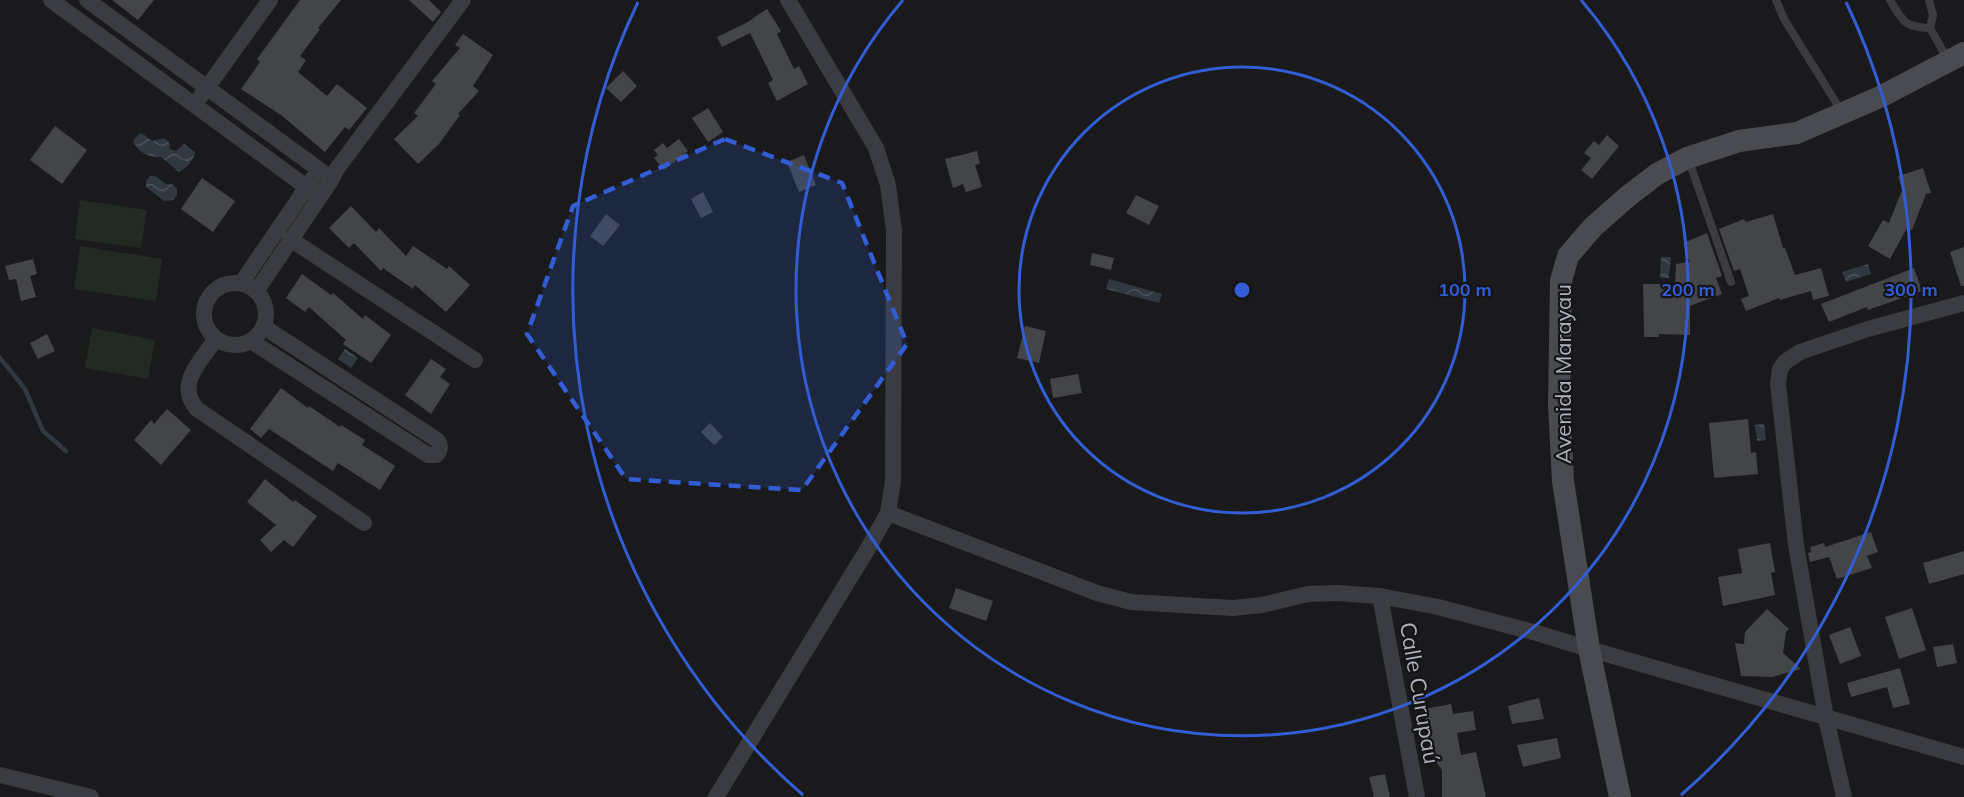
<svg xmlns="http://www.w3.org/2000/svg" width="1964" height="797" font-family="Mulish,sans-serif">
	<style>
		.grass { fill: #222a23 }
		.water { fill: url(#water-waves) }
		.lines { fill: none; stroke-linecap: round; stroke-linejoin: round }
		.stream { stroke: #303840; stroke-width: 4.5 }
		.building { fill: #444549 }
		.lane { stroke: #3b3c41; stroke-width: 8 }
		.street { stroke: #3b3c41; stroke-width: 16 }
		.secondary { stroke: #494b51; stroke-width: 22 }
		.marked { fill: #335dd4; fill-opacity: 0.2; stroke: #335dd4; stroke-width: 4.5; stroke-dasharray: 12 8; stroke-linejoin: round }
		.ring { fill: none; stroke: #335dd4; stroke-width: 3 }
		.labels { text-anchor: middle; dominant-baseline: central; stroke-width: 4.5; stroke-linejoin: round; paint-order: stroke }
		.street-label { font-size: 22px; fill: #adb1bb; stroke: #151517 }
		.centre { fill: #335dd4; stroke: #151517; stroke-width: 3 }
		.ring-label { font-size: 18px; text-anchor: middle; font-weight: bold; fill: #335dd4; stroke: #151517; stroke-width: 4.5; stroke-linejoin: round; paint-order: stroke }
	</style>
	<defs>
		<pattern id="water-waves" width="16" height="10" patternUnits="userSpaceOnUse" patternTransform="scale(1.5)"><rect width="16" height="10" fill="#303840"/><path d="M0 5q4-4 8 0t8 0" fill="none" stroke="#4b525a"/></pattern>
	</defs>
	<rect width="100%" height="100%" fill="#1a1a1c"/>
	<path class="grass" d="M80 200 147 210 141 248 75 239Z
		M80 246 162 259 156 301 74 289Z
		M92 328 155 340 148 379 85 368Z"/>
	<path class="water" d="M142 133 152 141 164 138 169 142 170 149 176 151 184 144 195 152C194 160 186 169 179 172L161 157C150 158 137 152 133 141L139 134Z
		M150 176H155L166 184H172L177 189V195L173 200 164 201 146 187V181Z
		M1661 257H1671L1669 278H1660Z
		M1868 264 1871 274 1846 282 1842 272Z
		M1109 279 1162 294 1159 303 1106 289Z
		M345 349 358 358 351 368 338 359Z
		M1764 424 1766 440 1757 441 1755 425Z"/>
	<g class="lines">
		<path class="stream" d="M0 358 25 389 43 431 66 451"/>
	</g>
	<path class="building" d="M112 0H154L138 20Z
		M300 0H341L318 28 320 29 300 56 306 60 298 72 327 96 337 84 367 108 349 130 345 127 325 152 281 115 241 89 260 62 257 59Z
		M409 0H429L441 12 433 22Z
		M767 9 781 31 777 34 794 69 799 66 808 84 777 101 768 83 773 80 750 33 722 47 717 37 746 23Z
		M463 34 493 55 473 86 479 91 458 114 460 115 439 144 418 164 394 139 418 116 414 113 436 84 432 81 460 48 455 45Z
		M623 71 637 86 621 102 606 88Z
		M708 108 723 132 708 142 692 118Z
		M55 126 87 150 62 184 30 160Z
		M1607 135 1619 146 1592 179 1581 170 1591 158 1584 153 1594 141 1599 145Z
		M679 139 688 151 664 170 654 158 658 155 654 150 663 143 667 148Z
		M977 151 980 164 975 165 982 187 966 192 963 184 953 188 945 159Z
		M804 155 816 185 799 192 787 162Z
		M1923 168 1931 193 1926 194 1912 230 1907 228 1890 259 1868 246 1883 220 1889 223 1902 190 1898 176Z
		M202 178 235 201 213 232 181 209Z
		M703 192 713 212 701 218 691 199Z
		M1136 195 1159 206 1149 225 1126 213Z
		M351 206 376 232 379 228 406 256 413 246 447 269 449 266 470 285 446 312 415 285 413 289 383 268 381 271 354 243 349 248 329 228Z
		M606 214 620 225 603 246 590 236Z
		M1773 214 1783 248H1785L1795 275 1821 268 1829 296 1813 300 1811 291 1780 300 1779 298 1746 311 1741 299 1749 296 1740 269 1734 271 1719 229 1744 219 1746 222Z
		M1707 233 1722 276 1716 278 1722 294 1690 306V335L1659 334V337H1644L1643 284H1675L1676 264 1690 262 1683 243Z
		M1964 247V286H1961L1950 252Z
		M1092 253 1114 258 1111 270 1090 265Z
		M33 259 37 274 30 276 36 297 21 301 16 279 9 280 5 266Z
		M1914 268 1922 291 1868 310 1867 307 1829 322 1821 304Z
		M302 274 331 295 333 293 363 319 365 315 391 335 371 363 343 344 346 340 309 307 305 312 286 298Z
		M1025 326 1046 331 1039 363 1017 358Z
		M47 334 55 351 38 359 30 343Z
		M431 359 446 369 440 377 450 384 431 414 405 395Z
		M1078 374 1082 393 1053 398 1050 379Z
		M281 388 308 408 309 406 340 427 341 425 365 440 362 445 395 466 380 490 338 463 333 471 269 429 261 438 250 429Z
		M167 409 191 430 161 465 134 440 151 420 154 424Z
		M1748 419 1751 453 1756 452 1758 474 1714 478 1709 423Z
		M710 423 723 437 714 445 701 432Z
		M265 479 293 502 295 500 317 516 293 547 284 540 271 552 260 540 276 525 247 502Z
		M1871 532 1878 552 1867 556 1872 568 1837 579 1829 557 1810 562 1808 553 1811 552 1810 547 1824 543 1825 547Z
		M1770 543 1775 572 1771 573 1775 595 1723 606 1718 577 1742 573 1738 549Z
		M1964 551V574L1929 584 1923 563Z
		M956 588 993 601 986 621 949 608Z
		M1912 608 1926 650 1899 659 1885 617Z
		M1767 609 1789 629 1786 632 1783 653 1801 669 1772 677 1741 676 1735 643 1744 644 1745 632Z
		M1850 627 1861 656 1840 664 1829 635Z
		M1953 644 1957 663 1937 667 1933 647Z
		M1900 668 1910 704 1893 708 1887 687 1851 697 1847 683Z
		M1539 698 1544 719 1512 724 1508 706Z
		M1451 704 1453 714 1473 711 1476 730 1457 733 1461 755 1476 752 1486 797H1442V770L1433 758 1424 709Z
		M1557 738 1561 758 1523 767 1517 745Z
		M1385 774 1390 797H1374L1369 777Z"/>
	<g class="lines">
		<path class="lane" d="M1776 0 1784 19 1842 112
			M1890 0C1903 21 1903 27 1930 28
			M1929 0 1933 15 1930 28 1948 60
			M1688 158 1731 282"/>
		<path class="street" d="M51 0 320 197
			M87 0 332 179
			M201 96 270 0
			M290 239 475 360
			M242 282 313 178
			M204 314a31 31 0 1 1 62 0a31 31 0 1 1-62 0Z
			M257 290 332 179 336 170 463 0
			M216 339C201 360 175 385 197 409L364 523
			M251 341 428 455H436C441 450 441 445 437 440L264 327
			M888 513 1097 593 1131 602 1233 608 1262 605 1308 594 1337 593 1380 596 1438 607 1537 633 1589 649 1964 757
			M1380 596 1417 797
			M0 775 91 797
			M716 797 867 550 888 513 893 481 894 230 888 185 876 148 788 0
			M1844 797 1826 718 1796 545 1778 384 1780 369 1785 362 1800 352 1868 329 1964 303"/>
		<path class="secondary" d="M1620 797 1589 649 1563 481 1559 404 1561 281 1568 256 1593 227 1627 197 1657 174 1687 158 1739 141 1797 133 1882 96 1964 53"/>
	</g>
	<path class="marked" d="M725 139 842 183 907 344 802 490 626 479 527 334 573 206Z"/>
	<g class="ring">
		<circle cx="1242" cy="290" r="223"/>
		<path d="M1581 0A446 446 0 1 1 903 0"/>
		<path d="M803 795A669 669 0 0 1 638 2M1846 2A669 669 0 0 1 1681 795"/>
	</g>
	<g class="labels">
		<g class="street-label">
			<text transform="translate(1563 374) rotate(-90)">Avenida Marayau</text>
			<text transform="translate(1420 693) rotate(80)">Calle Curupaú</text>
		</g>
	</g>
	<circle cx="1242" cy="290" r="9" class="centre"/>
	<g class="ring-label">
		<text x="1465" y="296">100 m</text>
		<text x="1688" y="296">200 m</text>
		<text x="1911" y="296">300 m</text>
	</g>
</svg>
